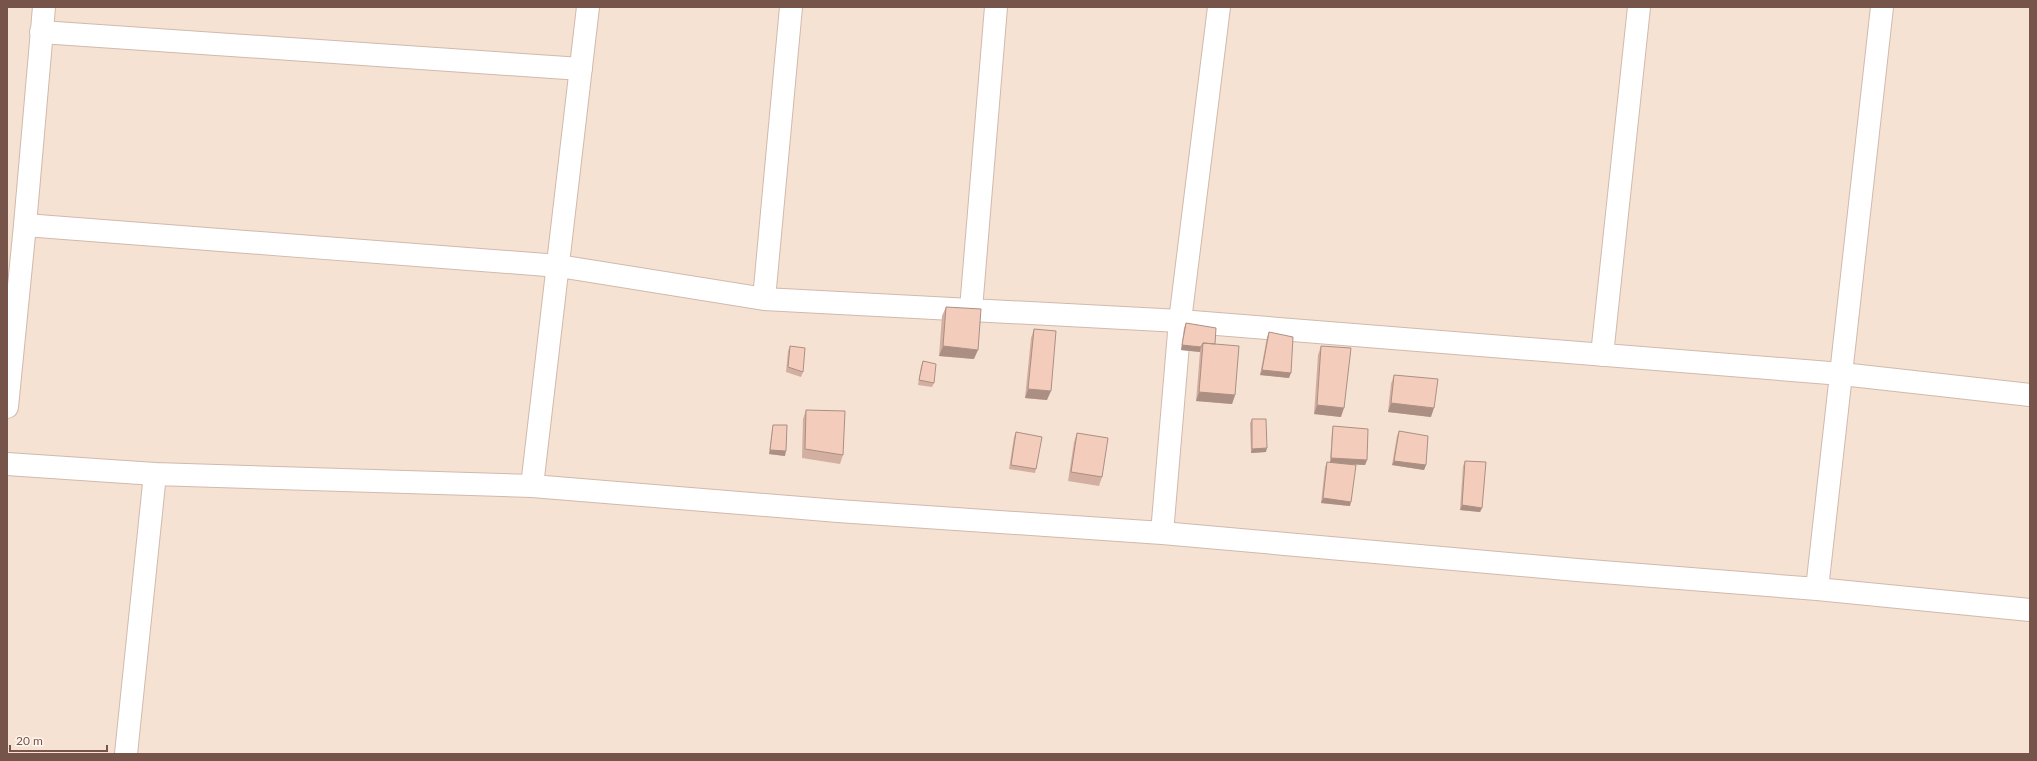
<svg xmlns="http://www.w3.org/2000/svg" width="2037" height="761" font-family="Lato,sans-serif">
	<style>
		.residential { fill: #f5e2d3 }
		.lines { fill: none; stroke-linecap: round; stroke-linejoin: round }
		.minor-casing { stroke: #d1b9ad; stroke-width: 24 }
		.tertiary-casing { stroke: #d1b9ad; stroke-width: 24 }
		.minor { stroke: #fff; stroke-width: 22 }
		.tertiary { stroke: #fff; stroke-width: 22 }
		.wall { fill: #d2afa1 }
		.shaded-wall { fill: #ab8f83 }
		.building { fill: #f4ccbb; stroke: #ab8f83 }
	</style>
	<rect width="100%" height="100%" fill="#fdf1e5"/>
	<path class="residential" d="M7 7H2030V754H7Z"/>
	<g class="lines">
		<defs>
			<path id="minor" d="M41 32 581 69
				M25 225 559 266 764 299 1180 321 1842 374 2030 395
				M764 299 791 7
				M971 309 996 7
				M1602 355 1639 7
				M7 464 155 474 532 486 838 511 1162 533 1577 570 1817 589 2030 610
				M532 486 588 7
				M1162 533 1180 321 1219 7
				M1817 589 1882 7
				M126 754 155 474"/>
			<path id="tertiary" d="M7 407 25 225 44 7"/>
		</defs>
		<use href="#minor" class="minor-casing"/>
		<use href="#tertiary" class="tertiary-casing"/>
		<use href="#minor" class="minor"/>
		<use href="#tertiary" class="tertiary"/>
	</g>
	<path class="wall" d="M946 307 974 359 939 356 942 316Z
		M1186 323 1215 344 1235 395 1232 404 1196 401 1200 352 1181 350 1184 328Z
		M1034 329 1047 400 1025 398 1031 338Z
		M1269 332 1289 378 1260 375 1267 337Z
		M790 346 803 372 801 377 786 372 788 351Z
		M1321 346 1341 417 1314 414 1318 355Z
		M923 361 934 383 932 387 918 385 921 366Z
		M1394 375 1431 417 1388 412 1391 384Z
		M806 410 843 455 840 464 802 458 803 419Z
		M1252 419 1266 452 1251 453 1250 423Z
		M773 425 785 456 769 454 772 430Z
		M1333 426 1367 460 1365 465 1344 464 1350 506 1321 503 1325 467 1327 462H1330L1332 431Z
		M1399 431 1426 465 1424 470 1392 465 1397 436Z
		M1016 432 1036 469 1035 473 1009 469 1014 437Z
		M1077 433 1102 477 1099 486 1068 481 1074 442Z
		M1465 461 1482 508 1480 512 1460 510 1463 466Z"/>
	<path class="shaded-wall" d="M1182 345 1201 347 1200 352 1181 350Z
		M943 346 978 350 974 359 939 356Z
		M1262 370 1291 373 1289 378 1260 375Z
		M1028 389 1051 391 1047 400 1025 398Z
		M1199 392 1235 395 1232 404 1196 401Z
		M1391 403 1434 408 1431 417 1388 412Z
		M1317 405 1344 408 1341 417 1314 414Z
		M1267 448 1266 452 1251 453 1252 449Z
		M770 450 786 451 785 456 769 454Z
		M1331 458 1367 460 1365 465 1330 463Z
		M1394 461 1426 465 1424 470 1392 465Z
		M1323 498 1351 502 1350 506 1321 503Z
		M1462 505 1482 508 1480 512 1460 510Z"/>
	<path class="building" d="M946 307 981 309 978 350 943 346Z
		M1186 323 1216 328 1215 344 1203 343 1201 347 1182 345Z
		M1034 329 1056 331 1051 391 1028 389Z
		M1269 332 1293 337 1291 373 1262 370Z
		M1203 343 1239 346 1235 395 1199 392Z
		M790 346 805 348 803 372 788 367Z
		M1321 346 1351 348 1344 408 1317 405Z
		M923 361 936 364 934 383 919 380Z
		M1394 375 1438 379 1434 408 1391 403Z
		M806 410 845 411 843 455 805 449Z
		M1252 419H1266L1267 448 1252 449Z
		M773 425H787L786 451 770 450Z
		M1333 426 1368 429 1367 460 1331 458Z
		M1399 431 1428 436 1426 465 1394 461Z
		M1016 432 1042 437 1036 469 1011 465Z
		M1077 433 1108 438 1102 477 1071 472Z
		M1465 461 1486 462 1482 508 1462 505Z
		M1327 462 1356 465 1351 502 1323 498Z"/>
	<rect width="2037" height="761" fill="none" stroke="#775449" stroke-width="16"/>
	<path d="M10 745v6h97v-6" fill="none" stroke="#775449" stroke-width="2"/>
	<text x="16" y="745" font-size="12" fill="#775449" stroke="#fff5ec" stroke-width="3" paint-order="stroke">20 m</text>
</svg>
